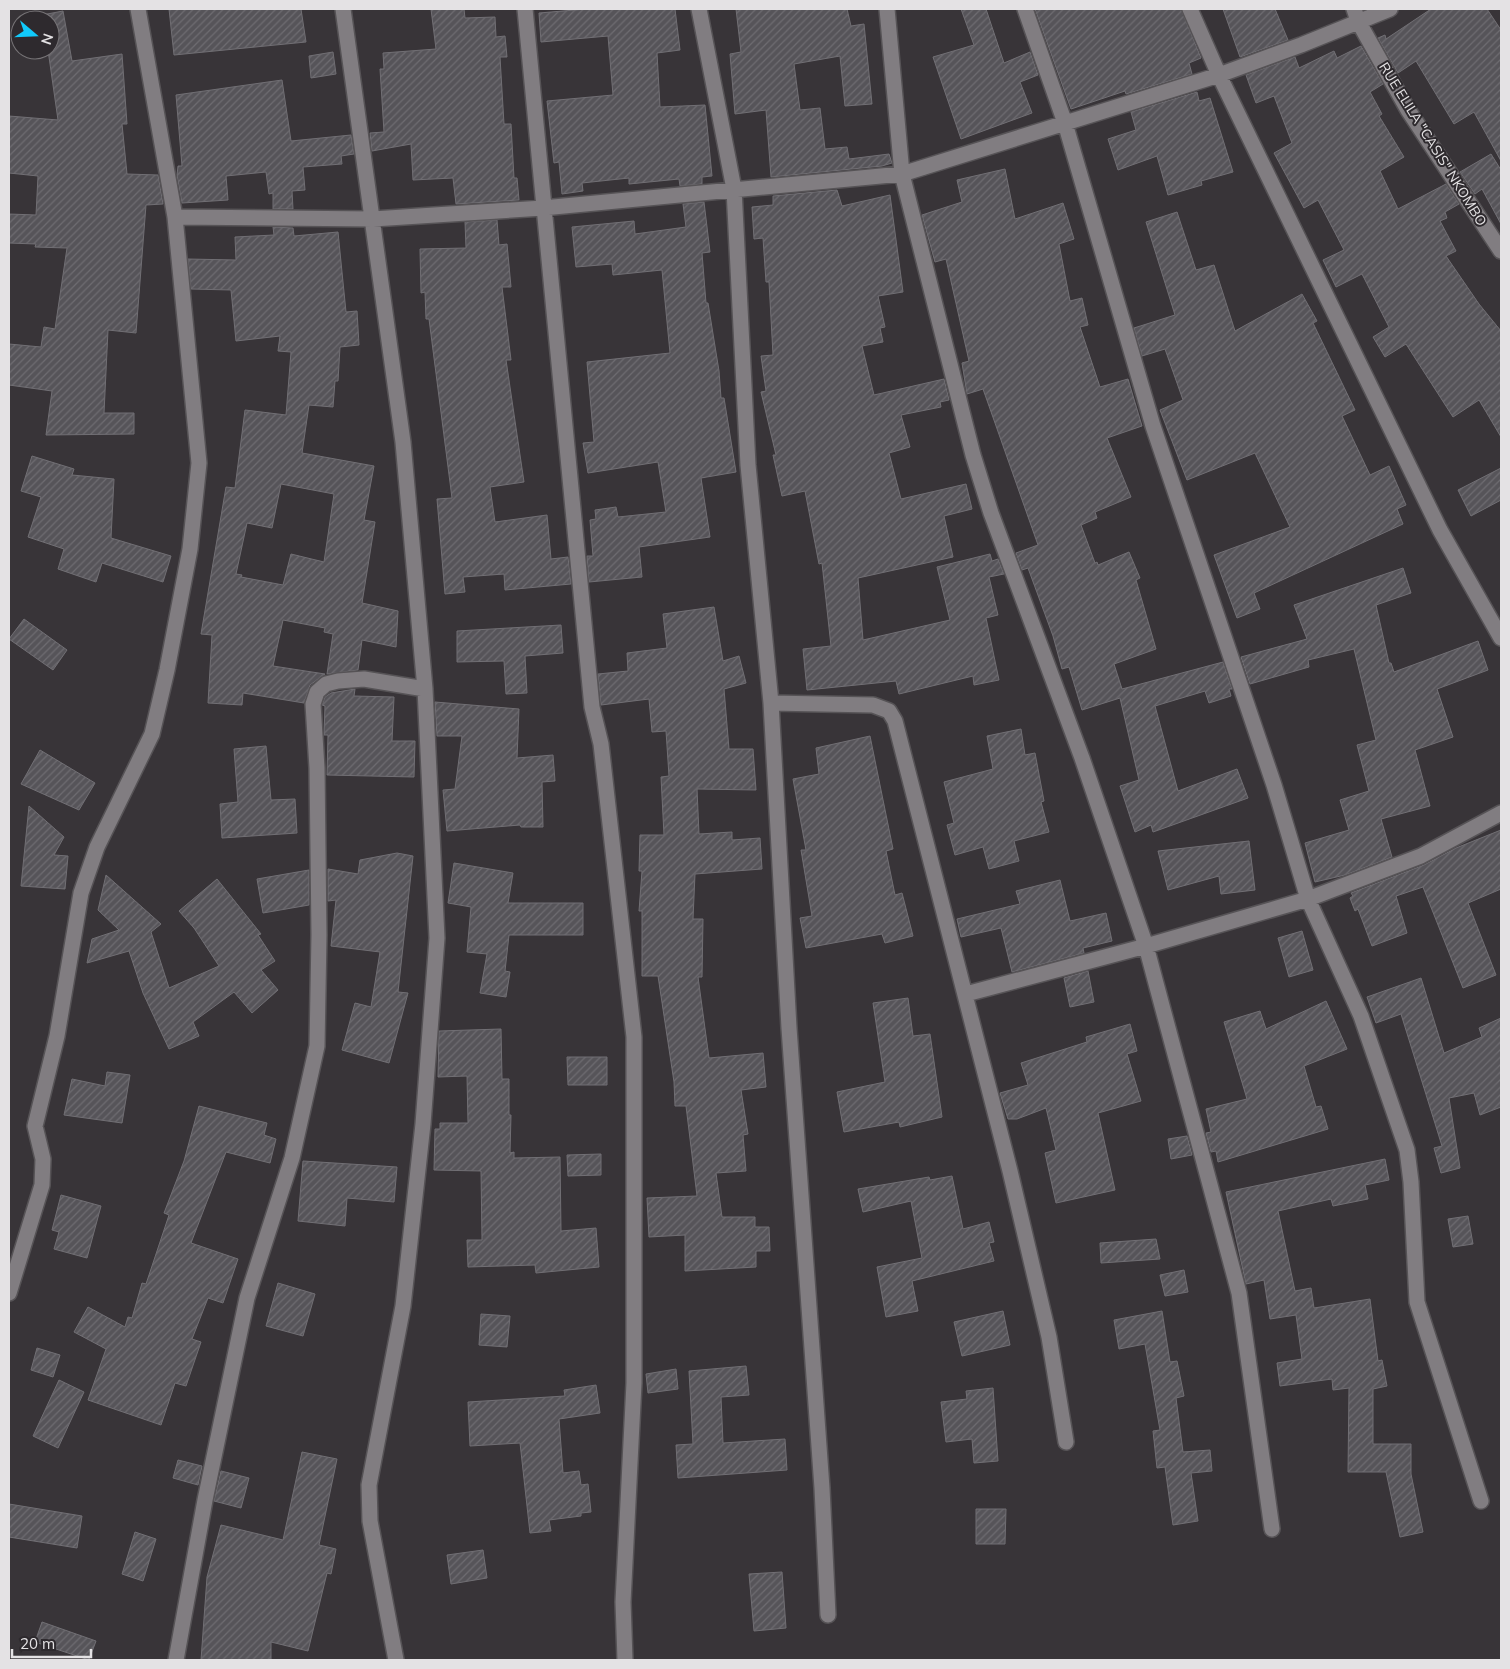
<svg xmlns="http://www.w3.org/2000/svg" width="1510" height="1669" font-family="Mulish,sans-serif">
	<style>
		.building { fill: url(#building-hatch); stroke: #716f74; fill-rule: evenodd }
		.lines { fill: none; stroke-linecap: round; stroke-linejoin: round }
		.minor-casing { stroke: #565356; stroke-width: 18 }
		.minor { stroke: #817d81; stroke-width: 15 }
		.labels { text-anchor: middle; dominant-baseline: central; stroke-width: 4; stroke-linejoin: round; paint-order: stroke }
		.street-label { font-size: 14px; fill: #e4e2e4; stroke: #2e2a2e }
	</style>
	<defs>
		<pattern id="building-hatch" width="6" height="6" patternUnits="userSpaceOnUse" patternTransform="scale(1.25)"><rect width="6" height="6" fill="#565459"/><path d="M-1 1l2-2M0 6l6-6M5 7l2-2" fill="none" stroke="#6e6c71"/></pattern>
	</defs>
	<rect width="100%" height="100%" fill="#383438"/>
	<path class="building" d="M169 9H301L306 42 174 55Z
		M431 9H464L465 18 495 17 496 37 505 36 507 57H500L504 124H511L514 178H517L519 200 456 204 453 178 413 180 411 144 372 151 370 133 384 132 380 69H384L383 53 436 49Z
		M587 9H675L680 50 657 53 660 107 705 105 712 176 702 177V184L680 186 679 179 629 184V178L582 183 583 191 562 194 559 162 554 163 547 101 613 95 608 36 541 42 539 13Z
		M736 9H847L851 26 864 24 872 104 845 106 840 56 794 64 800 110 820 108 825 149 847 147 849 159 889 154 892 163 882 166 771 177 766 110 735 114 730 54 741 52Z
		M961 9H986L1004 63 1030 52 1038 75 1020 82 1032 113 961 139 933 57 974 45Z
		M1035 9H1181L1201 58 1189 63 1192 74 1126 94 1125 91 1071 109Z
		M1223 9H1275L1288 40 1240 57Z
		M1431 9H1487L1501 30V161L1474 112 1454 124 1416 61 1398 73 1378 38 1385 35 1386 39Z
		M63 11 72 61 122 54 127 124H122L127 174 158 175 163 204 146 205 136 333 108 330 104 413H134V434L46 435 52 391 9 385V344L41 347 44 327 55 329 67 248 35 247 36 244 9 243V214L36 215 38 176 9 173V116L58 120 48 50H50V20H43L42 15Z
		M1361 46 1383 84 1370 92 1382 114 1379 116 1404 157 1380 171 1398 209 1446 184 1459 204 1445 212 1447 218 1440 221 1456 251 1446 256 1479 304 1501 331V437L1479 400 1453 417 1406 344 1385 357 1373 337 1389 327 1362 274 1336 287 1323 260 1344 250 1318 200 1304 208 1274 153 1292 143 1274 96 1256 103 1246 75 1295 57 1299 68 1334 51 1337 58Z
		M333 52 336 74 311 78 309 56Z
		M282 80 291 141 351 135 354 154 341 156 342 164 303 167 305 190 292 191 293 209H273V193L269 194 266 172 226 176 228 200 182 203 177 175 178 166H182L176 95Z
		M1197 92 1199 101 1210 98 1233 172 1201 181 1202 185 1168 195 1157 156 1118 170 1108 139 1136 130 1131 112Z
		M1491 154 1501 170V224L1482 189 1475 194 1460 172Z
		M1005 169 1015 219 1063 203 1074 239 1059 244 1070 301 1082 298 1088 325 1080 327 1100 387 1128 379 1142 426 1107 438 1131 497 1095 512 1097 518 1081 525 1095 563 1097 562 1098 565 1129 552 1140 578 1136 580 1156 649 1114 664 1122 689 1223 662 1232 689H1229L1231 696 1209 703 1205 691 1155 706 1178 791 1237 769 1248 798 1153 832 1151 825 1135 832 1120 786 1139 780 1120 698 1082 710 1069 667 1062 669 1053 636 1028 568 1022 570 1016 553 1038 545 983 389 967 394 962 363 969 361 946 259 935 262 922 215 962 202 957 180Z
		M837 190 842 206 890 195 903 292 878 296 885 327 880 328 883 342 862 346 874 395 944 379 949 400 940 402 941 407 901 415 910 447 889 453 901 499 966 484 972 509 944 516 953 557 858 578 863 640 950 620 937 567 990 554 992 561 998 559 1004 574 989 577 998 615 986 618 999 680 974 685 973 676 899 694 896 681 807 690 803 649 831 646 822 563 819 564 805 491 782 496 773 455H776L761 392 766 391 761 356 773 355 769 282H766L763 238 754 239 752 207 773 205V196Z
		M704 202 710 252 702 253 706 303H708L719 371 721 398H724L736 472 701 478 710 537 639 547 642 577 589 582 587 556H593L590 520 596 519 595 510 616 507 618 517 666 512 658 462 588 473 583 443 594 442 587 362 670 353 662 270 613 275 612 264 576 267 572 227 634 221 635 234 686 227 683 204Z
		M1177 212 1196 270 1214 265 1235 331 1302 294 1317 321 1313 323 1355 410 1342 416 1370 475 1389 466 1406 505 1397 509 1403 524 1254 593 1260 609 1237 618 1214 555 1290 527 1255 453 1187 480 1160 410 1183 400 1165 349 1142 356 1134 328 1175 315 1146 222Z
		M497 220 499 245 507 244 511 287H502L511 360H506L524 482 490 487 495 522 547 515 551 559 568 557 571 584 505 590 504 574 463 577 465 592 445 594 437 499 452 498 429 319H426L425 292 421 293 420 249 466 248 465 222Z
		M273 227 293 228 294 236 338 232 346 312 357 311 359 345 340 347 338 381H335L333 407 309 405 302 453 374 466 364 520 375 522 362 603 398 611 396 647 362 640 358 670 327 674 333 634 324 632 325 628 283 620 273 666 325 674 310 685 304 703 243 693 242 705 208 703 212 635 201 634 226 487 235 488 245 410 286 415 291 352 278 351 280 336 236 341 231 290 191 289 188 259 236 260 235 237 274 235ZM281 484 334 494 324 562 291 554 283 585 241 577 242 575 236 574 247 523 272 528Z
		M32 456 74 469 72 475 114 479 111 538 171 556 163 582 102 563 96 582 58 569 64 549 28 537 41 497 21 491Z
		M1501 468V500L1471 516 1458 490Z
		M1403 568 1411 593 1376 605 1389 663H1391L1394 672 1478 641 1488 670 1437 689 1453 737 1415 750 1430 806 1381 819 1392 857 1345 875 1315 882 1305 843 1349 830 1340 800 1369 791 1357 745 1376 740 1354 649 1308 660 1309 667 1250 684 1241 657 1307 639 1294 605Z
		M714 607 723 661 739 656 746 683 724 689 729 749H753L756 790 697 789 699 834 732 832V840L760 838 762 869 695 874 693 919H703L702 977H698L709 1058 763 1053 766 1087 741 1090 748 1134 743 1135 746 1171 716 1173 722 1217H755V1227H769L770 1251H756V1267L685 1271V1235L649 1237 647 1198 697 1196 686 1106H675L674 1082 658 976H642V911H639L642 871H639L640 835H664L661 777 669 776 666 731 652 732 649 699 601 705 598 674 628 671 627 653 667 648 663 614Z
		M24 619 67 650 53 670 9 639Z
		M561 625 563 653 525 656 527 693 506 694 504 661 457 662V631Z
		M355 689 354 696 394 697 392 741H415L414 777 327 775 328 735H324L325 706 322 705 325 697 331 693Z
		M435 702 519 709 517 758 553 755 555 781 542 782 543 827H521L520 825 447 831 443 790 455 789 462 736H437Z
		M1021 729 1025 755 1035 753 1044 801 1041 802 1049 832 1014 841 1019 861 989 869 983 847 955 855 947 825 954 823 944 782 993 769 987 736Z
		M870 736 893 849 886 851 895 895 902 893 913 936 885 943 882 934 806 948 800 918 812 916 801 850H806L793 779 819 774 816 748Z
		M266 746 271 800 295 799 297 833 222 838 220 804 238 802 234 749Z
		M40 750 95 783 79 810 21 784Z
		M29 806 64 837 54 855 68 856 65 889 21 886Z
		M1501 830V889L1468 903 1496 975 1463 988 1423 887 1396 896 1407 933 1372 946 1358 909 1355 911 1350 898 1353 896 1351 893 1424 865 1456 848Z
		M1249 841 1255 890 1221 894 1219 876 1168 890 1158 851Z
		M397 853 413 856 398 992 408 993 389 1063 342 1050 355 1003 371 1007 380 952 331 946 336 900 328 901V869L358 874 360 860Z
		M454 863 513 873 508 903H583V935H509L505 971 510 972 506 997 480 993 487 954 467 952 471 907 448 903Z
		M309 870V905L263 913 257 879Z
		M106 875 161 924 151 932 169 988 219 966 194 928 179 911 217 879 261 934 258 935 275 961 261 970 278 990 252 1013 234 992 193 1022 199 1036 169 1049 143 993 129 951 87 963 92 939 119 930 98 910Z
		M1060 880 1070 921 1106 913 1112 941 1083 948 1084 953 1012 972 1001 928 961 937 957 919 1020 904 1016 891Z
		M1302 931 1313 970 1289 977 1278 938Z
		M1088 971 1094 1002 1070 1007 1064 978Z
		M1421 978 1444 1053 1482 1037 1479 1028 1501 1018V1107L1480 1115 1474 1093 1449 1098 1460 1168 1441 1173 1434 1148 1442 1146 1401 1014 1376 1023 1367 997Z
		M908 998 913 1036 930 1034 942 1117 900 1127 899 1122 844 1132 837 1092 885 1082 873 1003Z
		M1326 1001 1347 1049 1304 1066 1316 1107 1321 1106 1328 1129 1218 1162 1216 1151 1211 1152 1206 1133 1211 1132 1206 1109 1247 1099 1224 1022 1260 1011 1266 1029Z
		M1130 1024 1137 1051 1127 1054 1141 1101 1098 1113 1115 1190 1056 1203 1045 1153 1056 1150 1046 1108 1017 1119H1008L1000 1093 1028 1085 1021 1063 1087 1042 1086 1037Z
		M501 1029 502 1079H509V1115H511L510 1153 514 1152V1158L560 1157 561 1231 596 1228 599 1267 536 1273 535 1265 468 1267 467 1240H482L481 1171 434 1170 435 1129H440V1123H468L467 1076 438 1077 439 1031Z
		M567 1057H607V1085H568Z
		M107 1072 130 1075 122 1123 64 1115 72 1079 105 1086Z
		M199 1106 267 1123 264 1135 276 1139 270 1163 226 1152 191 1243 238 1259 223 1303 208 1298 192 1339 201 1342 186 1386 175 1383 161 1425 88 1400 106 1349 74 1332 88 1307 125 1327 128 1317 132 1318 142 1283 146 1284 169 1215 164 1213 184 1161Z
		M1187 1136 1192 1155 1171 1159 1168 1139Z
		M601 1154V1175L568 1176 567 1155Z
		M1385 1159 1389 1180 1365 1185 1368 1199 1333 1206 1331 1199 1278 1211 1295 1291 1311 1288 1314 1308 1370 1299 1378 1361 1382 1360 1387 1386 1373 1389V1444H1411V1474L1423 1532 1400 1537 1386 1472H1348L1349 1388 1333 1390 1332 1379 1280 1386 1277 1363 1302 1359 1296 1315 1270 1319 1264 1280 1246 1284 1226 1192Z
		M303 1161 397 1167 394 1202 347 1198 345 1226 298 1221Z
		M952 1176 963 1229 989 1222 994 1242 989 1243 994 1261 912 1281 918 1311 886 1317 877 1267 922 1258 911 1201 863 1212 858 1189 929 1177 930 1180Z
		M61 1195 101 1206 87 1258 54 1249 59 1232 52 1230Z
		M1468 1216 1473 1244 1453 1247 1448 1219Z
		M1156 1239 1160 1259 1101 1263 1100 1243Z
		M1184 1270 1188 1292 1165 1296 1160 1275Z
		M278 1283 315 1294 303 1336 266 1326Z
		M1003 1311 1010 1345 962 1356 954 1322Z
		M1162 1311 1170 1362 1177 1361 1184 1396 1176 1398 1183 1452 1210 1450 1212 1471 1191 1473 1198 1521 1173 1525 1165 1467 1157 1468 1153 1431 1160 1430 1145 1344 1119 1349 1114 1320Z
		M481 1314 510 1316 507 1347 479 1345Z
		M37 1348 60 1355 53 1377 31 1370Z
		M746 1366 749 1395 721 1397 723 1443 785 1439 787 1470 678 1478 676 1445 693 1444 689 1371Z
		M676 1369 678 1389 648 1393 646 1374Z
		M59 1380 84 1392 58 1448 33 1436Z
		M596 1385 600 1413 559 1419 563 1473 579 1471 581 1485 588 1484 591 1512 581 1513V1516L549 1520 551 1531 530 1533 520 1443 470 1446 468 1402 565 1396 564 1390Z
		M993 1388 998 1461 974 1463 972 1439 946 1442 941 1402 967 1399 966 1391Z
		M302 1452 337 1459 319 1545 336 1549 331 1574 327 1573 308 1651 271 1642V1660H201L207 1577 221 1525 283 1540Z
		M178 1460 202 1466 198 1485 173 1478Z
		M221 1471 249 1478 241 1508 214 1501Z
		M9 1504 82 1516 77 1548 9 1537Z
		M976 1509H1006L1005 1544H976Z
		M135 1532 156 1539 143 1581 122 1574Z
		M483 1550 487 1578 451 1584 447 1555Z
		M782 1572 786 1628 754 1631 749 1574Z
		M42 1622 96 1641 89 1660 35 1642Z"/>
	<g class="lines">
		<defs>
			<path id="minor" d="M343 9 403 442 425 689 437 938 423 1124 403 1306 369 1485 370 1521 396 1660
				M525 9 592 707 601 744 634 1037V1383L623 1602 625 1660
				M699 9 734 189 748 465 771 703 789 1028 822 1488 828 1615
				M887 9 902 174 973 455 991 513 1082 758 1146 946 1239 1293 1272 1529
				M1025 9 1065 123 1153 426 1274 785 1308 899 1361 1016 1407 1150 1411 1182 1417 1302 1481 1501
				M1190 9 1219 75 1440 530 1501 638
				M1354 9 1358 21 1408 110 1501 251
				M175 217 373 219 543 208 902 174 1219 75 1301 45 1390 9
				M771 703 873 705 889 711 895 721 1010 1171 1049 1337 1066 1442
				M966 994 1146 946 1308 899 1421 856 1501 813
				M9 1293 42 1185 43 1159 35 1126 57 1036 81 893 97 847 152 734 167 670 190 549 199 463 175 217 138 9
				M176 1660 205 1500 247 1298 292 1158 317 1046 319 935 317 768 313 704 317 692 326 684 338 681 364 679 425 689"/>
		</defs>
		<use href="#minor" class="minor-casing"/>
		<use href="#minor" class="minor"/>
	</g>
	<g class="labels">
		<g class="street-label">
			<text transform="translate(1433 144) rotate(58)">RUE ELILA "CASIS" NKOMBO</text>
		</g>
	</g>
	<rect width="1510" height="1669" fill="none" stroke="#e4e2e4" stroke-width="20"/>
	<g transform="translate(35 35) rotate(109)"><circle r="24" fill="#2e2a2e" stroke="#777477"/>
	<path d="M0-4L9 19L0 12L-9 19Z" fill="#11cafb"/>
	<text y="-8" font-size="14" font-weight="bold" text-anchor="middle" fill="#e4e2e4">N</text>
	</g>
	<path d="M12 1649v8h79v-8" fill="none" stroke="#e4e2e4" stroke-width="2.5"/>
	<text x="20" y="1649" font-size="15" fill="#e4e2e4" stroke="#2e2a2e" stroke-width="4" paint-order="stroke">20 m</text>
</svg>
